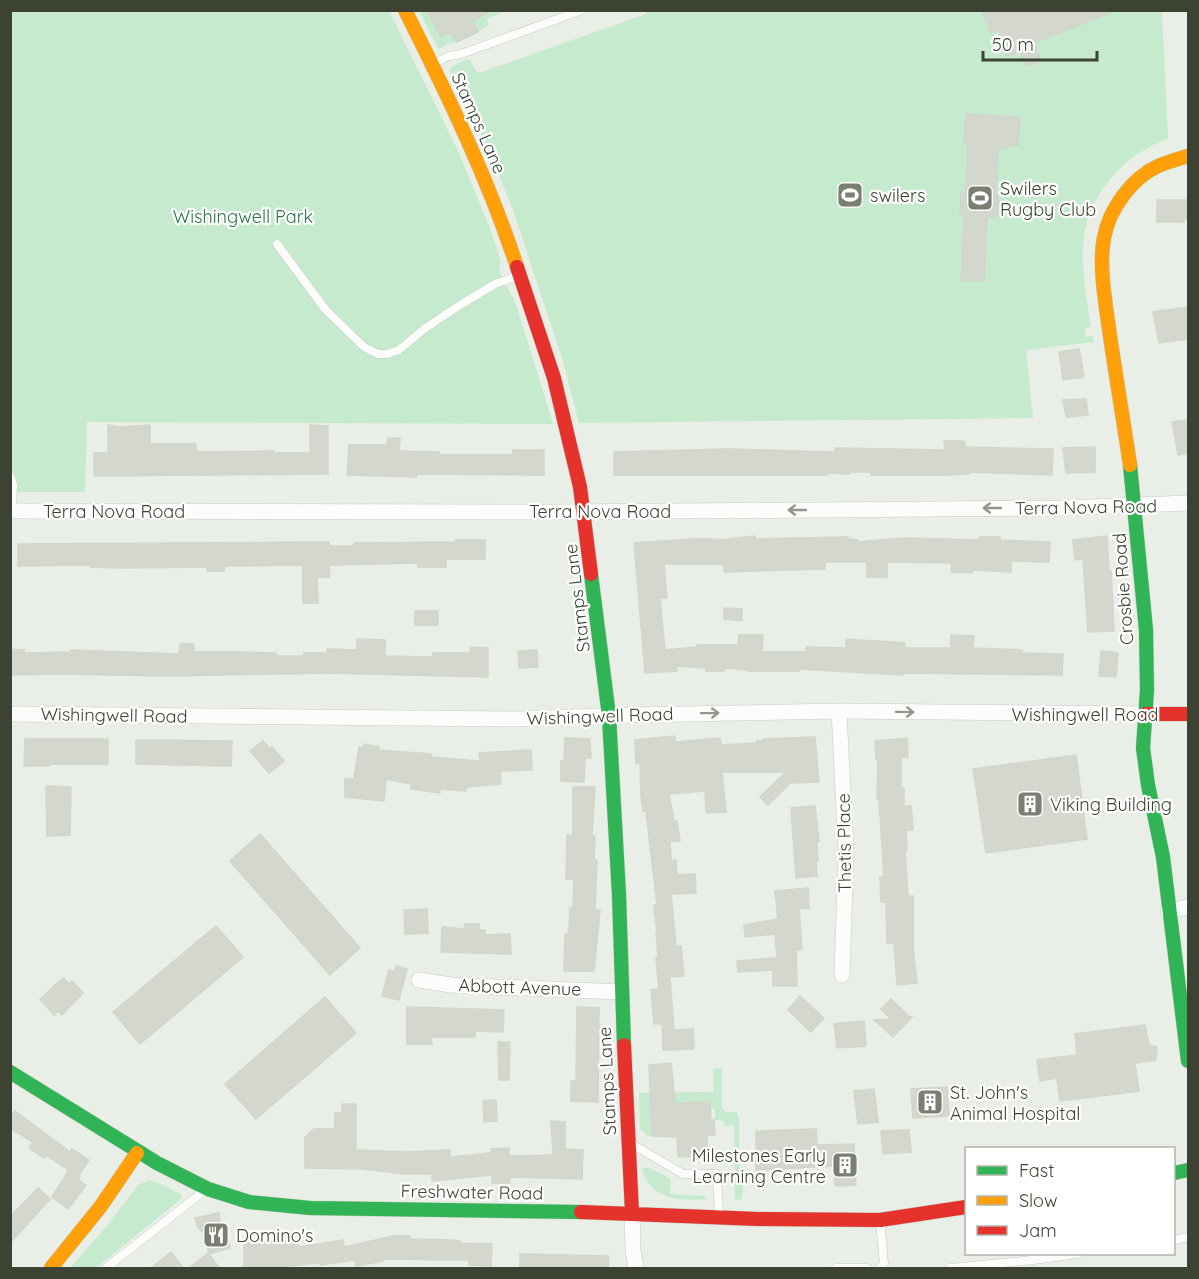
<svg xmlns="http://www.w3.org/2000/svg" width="1199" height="1279" font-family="Quicksand,sans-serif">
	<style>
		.green { fill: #c6eace }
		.building { fill: #d3d7ce; stroke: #d1d6cc; stroke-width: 1.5 }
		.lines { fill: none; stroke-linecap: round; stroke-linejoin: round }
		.lane-casing { stroke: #c7ccc2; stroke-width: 9 }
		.street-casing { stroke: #c7ccc2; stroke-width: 16 }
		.fast-casing { stroke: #c5cebe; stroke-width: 15 }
		.slow-casing { stroke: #c5cebe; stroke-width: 15 }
		.jam-casing { stroke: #c5cebe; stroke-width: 15 }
		.lane { stroke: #fcfcfb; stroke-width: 8 }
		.street { stroke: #fcfcfb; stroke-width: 15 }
		.fast { stroke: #30b455; stroke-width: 14 }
		.slow { stroke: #ff9f0a; stroke-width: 14 }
		.jam { stroke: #e5322d; stroke-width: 14 }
		.oneway { stroke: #92968c }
		.labels { text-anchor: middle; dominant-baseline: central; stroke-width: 4.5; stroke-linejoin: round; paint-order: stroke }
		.street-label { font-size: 18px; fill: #3c4332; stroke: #fff }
		.poi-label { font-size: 18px; fill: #3c4332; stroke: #fff; text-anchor: start }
		.park-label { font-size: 18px; fill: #267448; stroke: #fff }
	</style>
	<rect width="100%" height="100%" fill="#e9eee6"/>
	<path class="green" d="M10 11H389L459 153 489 226 501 261 499 270 516 304 553 424 87 422 85 492H11Z
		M419 11H427L451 36 453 35 457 42C449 41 445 47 438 49Z
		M476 11H506L487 19 489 25 478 32 472 21 479 17Z
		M645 11H1162L1168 139C1122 154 1084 199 1083 249 1082 275 1087 302 1091 327L1085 328 1086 337 1093 336 1094 342 1026 350 1033 418 579 423 563 361 513 210 485 141 449 69 458 63 469 59 476 71 479 73 646 14Z
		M722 1068V1108L726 1112H737L739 1119V1168L743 1189 742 1199 735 1200 734 1125 724 1126V1121L715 1120V1109H710V1102L651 1108 652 1136H648L640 1129 639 1093 714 1092 713 1069Z
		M648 1167 671 1179 670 1194 705 1196 707 1199C678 1201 651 1200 642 1169Z
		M149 1180 165 1186 182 1195 180 1200 96 1268H70L106 1227 138 1185Z"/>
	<path class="building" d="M427 10H493L472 21 478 32 457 42 449 32 440 36Z
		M982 10H1115V11L1034 43 1041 60 1026 66 1020 51 1006 56 996 30 990 32Z
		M966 114 1020 117 1018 145 1008 146V149L998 148 996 195H998V202H1000L997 216 987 217 984 281H961L964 215H960L961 193H966L968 142 964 143Z
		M1157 200H1188V219H1184V222H1157Z
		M1188 307V339L1159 343 1153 312Z
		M1079 349 1084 377 1063 380 1059 352Z
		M1086 399 1088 415 1066 417 1063 400Z
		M1188 420V453L1178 455 1172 422Z
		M108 425 120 427 150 425V444H196V452L274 451V453H310V425L328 426V474L94 476V453H108Z
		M388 438H400L399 451 439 452V455H513V450H544V475L416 474V477L347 475 349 445H387Z
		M944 441H964L965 447 1053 449 1052 475 969 472V474L944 475H871V472H850L849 474 828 473V475H614V452L727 449 835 452V448L945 450Z
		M1095 447V472L1066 473 1063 448Z
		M755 536V539L848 537V539L858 540V542L904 538 979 540V537H1000V540L1050 542 1049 562 1011 561V572L972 570V573L951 572 952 563 887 562V577H867V562H825V569L724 572V564H664L667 598H660L665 650 697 647V645H738L739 635H763L762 652H806V647L846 648V639L905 643 904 648H951V635L974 636 973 648 1022 650V653L1063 654 1062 675 903 673V675L799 669V671H747V670L724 668V671H706V668L676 666 677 671 645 673 634 543 692 539H717V540Z
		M1107 536 1109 571H1111L1114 631 1088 632 1083 559 1075 560 1073 540Z
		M456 540H485V559H446V567H418V563L329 565 330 577H317L318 603H303V565L225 566 224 571H207V567L118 568 91 567V565L18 566V544L329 542V546H354V543L456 542Z
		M724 608 742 609V621L724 619Z
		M415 611H438V625H415Z
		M357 639 385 640V656L433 657V653H470V647L488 648V677L327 673 169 676 60 674 10 675V649L24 650V653L71 652V650L179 654 180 644H194V652H239L276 653V656H304V653H327V649L357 650Z
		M537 650 538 667 519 668 518 651Z
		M1101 651 1118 653 1116 677 1099 676Z
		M675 736V742L720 738 721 745 757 743V741H763V739L815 737 819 782 790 783 768 805 760 797 786 772H722L726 812 706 813 705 791 669 794 674 821H677L680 841H670L671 861 676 860 677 875 695 874 696 893 671 894 676 947 681 946 684 976 670 977 674 1030 693 1029 694 1049 663 1050 662 1024H654L651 990 659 989 656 958H658L656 932H657L654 905H657L646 811H643L641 796 640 763 636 764 635 740Z
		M565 738 590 739 591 758H585L584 782 561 781V761H564Z
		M907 738 908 757 901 758V788H904V806H911L913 830H906L907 850H905L908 896H913V946L917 983 897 985 894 943H887L886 902H881L880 877H884L879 799H877L878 759H876L875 741Z
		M25 739H108V764H49V766H24Z
		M136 740 232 741 231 766 136 764Z
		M263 741 270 749 272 747 284 761 269 773 250 751Z
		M364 744 379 747 378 750 431 754V757L480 761 479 753 531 750 532 770 500 771 501 784 466 787V791L440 789V793L411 789V784L386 779 384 801 345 797V779H354L359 747 363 748Z
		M1076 755 1087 839 986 853 973 769Z
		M46 786 71 787 70 835 47 836Z
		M573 787H595L592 836H595L594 860H597L595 909 600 910 594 971H564L565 934H568L569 929 570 908H573L574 879H566L567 835H573Z
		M815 806 819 841H817L818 861H816L817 876 796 878 791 808Z
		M260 834 360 948 330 975 230 861Z
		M808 888 809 908 799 909 802 949 796 950 797 986H773V970L738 972 737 961 777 958 775 934 745 937 744 925 778 919 775 891Z
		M427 909 428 933 405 934 404 910Z
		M465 924H479V930H485V935L510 934 511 954 441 952 442 927 465 929Z
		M216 926 243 957 140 1044 113 1012Z
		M396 966 407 969 399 1000 382 996 389 970 394 972Z
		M63 978 69 984 72 981 83 993 62 1015 59 1011 54 1015 40 999Z
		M800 996 824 1018 811 1032 788 1010Z
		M325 997 356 1033 256 1119 225 1084Z
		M891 999 910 1017H912L893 1037 874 1020 891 1019 881 1009Z
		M407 1007 504 1010 503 1032 475 1031V1037H431L432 1044H407Z
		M577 1007 599 1008 598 1102 571 1101V1081H576Z
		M864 1021 866 1046 837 1048 834 1024Z
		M1145 1025 1149 1045 1157 1047 1156 1060 1135 1063 1139 1091 1060 1101 1057 1078 1040 1081 1037 1060 1077 1055 1075 1034Z
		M498 1042H510L509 1080H499Z
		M671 1063 675 1103 710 1102 711 1120H714L715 1135H707V1156L678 1157 677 1137 652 1136 649 1065Z
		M947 1087 949 1116 913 1118 911 1089Z
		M874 1089 878 1122 858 1124 854 1091Z
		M496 1100 497 1121 484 1122 483 1101Z
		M342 1104H356V1150L405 1152 450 1150V1157L491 1153V1149L509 1148V1156L553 1155 551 1121 565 1122V1149L583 1150 582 1179 510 1177V1183H492V1175L432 1181V1174H405L363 1169 305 1168V1137L314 1129H335V1113H342Z
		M15 1111 70 1152 72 1149 89 1160 79 1175 80 1176 78 1180 86 1185 68 1209 52 1197 69 1170 46 1155 44 1158 29 1148 33 1142 10 1128V1118Z
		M816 1129 817 1145 854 1144 856 1185 835 1186 834 1166 756 1170V1131Z
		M909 1130 911 1152 883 1154 881 1131Z
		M38 1188 50 1199 10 1243V1217Z
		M219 1213 221 1229H226L230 1248 209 1254 203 1232 198 1228 195 1218Z
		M393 1236H410V1239L452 1240 460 1241V1243L492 1244 491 1266 469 1265V1260L382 1259 383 1261 356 1266 355 1260 320 1265V1263L290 1266 291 1269H244V1243L287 1241 288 1244 298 1243 299 1247 343 1240 344 1247Z
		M171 1252 184 1269H150Z
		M208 1253 220 1269H188Z
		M520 1254 608 1256 609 1269H520Z"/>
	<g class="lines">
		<defs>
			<path id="lane" d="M434 63 449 56 461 54 582 10
				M277 244 325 309 364 347 378 354H387L399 350 424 329 460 305 495 284 518 276
				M10 476 13 484 12 511
				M632 1144 683 1174H717L719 1216
				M880 1220 884 1263 880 1268
				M1174 1240 1188 1237
				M1033 1254V1260L1078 1254
				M106 1268 204 1191
				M836 1268H867
				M951 1268 1033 1260"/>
			<path id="street" d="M10 511 557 512 1065 508 1188 503
				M839 711 846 852 842 975
				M10 714 518 719 630 715 839 711 1145 714
				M1168 911 1188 907
				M419 980 451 985 621 992
				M632 1213 633 1250 636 1268"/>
			<path id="fast" d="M1130 465 1146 630 1147 690 1143 748 1148 785 1163 857 1188 1061
				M591 574 609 716 619 895 624 1045
				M10 1072 157 1163 208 1189 249 1202 310 1208 581 1212
				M1174 1173 1188 1170"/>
			<path id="slow" d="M405 10C447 94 488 178 517 267
				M1130 465C1124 424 1117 383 1111 343 1107 312 1098 267 1104 238 1109 209 1132 178 1158 166 1167 162 1178 159 1188 156
				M51 1268 101 1206 137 1153"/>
			<path id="jam" d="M517 267 554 378 580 487 591 574
				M1145 714H1188
				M624 1045 632 1213
				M581 1212 758 1219 880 1220 966 1207"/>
		</defs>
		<use href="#lane" class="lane-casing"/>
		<use href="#street" class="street-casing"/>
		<use href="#fast" class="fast-casing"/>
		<use href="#slow" class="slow-casing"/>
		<use href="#jam" class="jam-casing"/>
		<use href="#lane" class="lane"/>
		<use href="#street" class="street"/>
		<use href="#fast" class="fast"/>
		<use href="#slow" class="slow"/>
		<use href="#jam" class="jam"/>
	</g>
	<defs><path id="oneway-shaft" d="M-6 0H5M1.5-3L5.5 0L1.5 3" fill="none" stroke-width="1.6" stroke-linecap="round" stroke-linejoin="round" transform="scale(1.5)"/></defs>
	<g class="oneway">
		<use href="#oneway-shaft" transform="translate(992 508) rotate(180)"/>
		<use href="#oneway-shaft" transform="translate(797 510) rotate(180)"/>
		<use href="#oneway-shaft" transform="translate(905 712) rotate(1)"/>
		<use href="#oneway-shaft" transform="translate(710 713) rotate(-1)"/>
	</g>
	<defs>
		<symbol id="stadium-square" viewBox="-11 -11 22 22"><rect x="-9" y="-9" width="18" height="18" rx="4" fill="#797f71" stroke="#fff"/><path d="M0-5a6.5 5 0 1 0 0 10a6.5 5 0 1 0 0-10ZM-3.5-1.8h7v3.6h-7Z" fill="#fff"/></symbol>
		<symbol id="building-square" viewBox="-11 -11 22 22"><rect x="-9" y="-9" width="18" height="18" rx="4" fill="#797f71" stroke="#fff"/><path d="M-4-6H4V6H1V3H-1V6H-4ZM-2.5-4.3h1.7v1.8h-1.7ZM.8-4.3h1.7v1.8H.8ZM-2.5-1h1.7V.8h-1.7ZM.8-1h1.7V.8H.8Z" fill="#fff"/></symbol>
		<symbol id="restaurant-square" viewBox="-11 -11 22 22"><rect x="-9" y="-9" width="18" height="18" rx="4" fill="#797f71" stroke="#fff"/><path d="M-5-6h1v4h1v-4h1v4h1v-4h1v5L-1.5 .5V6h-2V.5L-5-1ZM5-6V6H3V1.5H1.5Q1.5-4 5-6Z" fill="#fff"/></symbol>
	</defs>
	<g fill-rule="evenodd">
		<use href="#stadium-square" x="835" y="180" width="30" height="30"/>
		<use href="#stadium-square" x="965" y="183" width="30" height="30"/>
		<use href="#building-square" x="1015" y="789" width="30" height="30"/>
		<use href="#building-square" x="915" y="1087" width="30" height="30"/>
		<use href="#building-square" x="830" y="1150" width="30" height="30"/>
		<use href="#restaurant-square" x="201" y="1220" width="30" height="30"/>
	</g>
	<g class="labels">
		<g class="street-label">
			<text transform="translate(479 123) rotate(66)">Stamps Lane</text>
			<text transform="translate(1086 507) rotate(-1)">Terra Nova Road</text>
			<text x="114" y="511">Terra Nova Road</text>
			<text x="600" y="511">Terra Nova Road</text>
			<text transform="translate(1123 589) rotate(-94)">Crosbie Road</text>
			<text transform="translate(577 598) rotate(-97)">Stamps Lane</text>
			<text x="1085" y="714">Wishingwell Road</text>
			<text transform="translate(114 715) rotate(1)">Wishingwell Road</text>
			<text transform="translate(600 716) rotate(-2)">Wishingwell Road</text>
			<text transform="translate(844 843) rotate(-91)">Thetis Place</text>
			<text transform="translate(520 987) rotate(2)">Abbott Avenue</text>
			<text transform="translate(607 1081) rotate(-93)">Stamps Lane</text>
			<text transform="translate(472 1192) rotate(1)">Freshwater Road</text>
		</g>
		<g class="poi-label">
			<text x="1000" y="188">Swilers<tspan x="1000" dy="21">Rugby Club</tspan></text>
			<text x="870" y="195">swilers</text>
			<text x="1050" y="804">Viking Building</text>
			<text x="950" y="1092">St. John's<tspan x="950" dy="21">Animal Hospital</tspan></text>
			<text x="826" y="1155" text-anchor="end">Milestones Early<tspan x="826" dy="21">Learning Centre</tspan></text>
			<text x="236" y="1235">Domino's</text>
		</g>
		<g class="park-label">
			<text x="243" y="216">Wishingwell Park</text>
		</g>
	</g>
	<rect width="1199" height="1279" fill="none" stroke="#3c4332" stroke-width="24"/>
	<rect x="965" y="1147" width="210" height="108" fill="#ffffff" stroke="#b1b4ad" stroke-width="1.5"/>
	<rect x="977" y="1166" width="30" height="9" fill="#30b455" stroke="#b1b4ad" stroke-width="1.5"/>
	<text x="1019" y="1177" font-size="18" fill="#3c4332">Fast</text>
	<rect x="977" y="1196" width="30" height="9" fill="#ff9f0a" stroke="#b1b4ad" stroke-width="1.5"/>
	<text x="1019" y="1207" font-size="18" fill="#3c4332">Slow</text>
	<rect x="977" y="1226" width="30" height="9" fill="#e5322d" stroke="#b1b4ad" stroke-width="1.5"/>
	<text x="1019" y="1237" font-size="18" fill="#3c4332">Jam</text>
	<path d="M983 51v9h114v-9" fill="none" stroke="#3c4332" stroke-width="3"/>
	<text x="992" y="51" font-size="18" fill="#3c4332" stroke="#ffffff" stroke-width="4.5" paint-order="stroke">50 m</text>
</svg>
